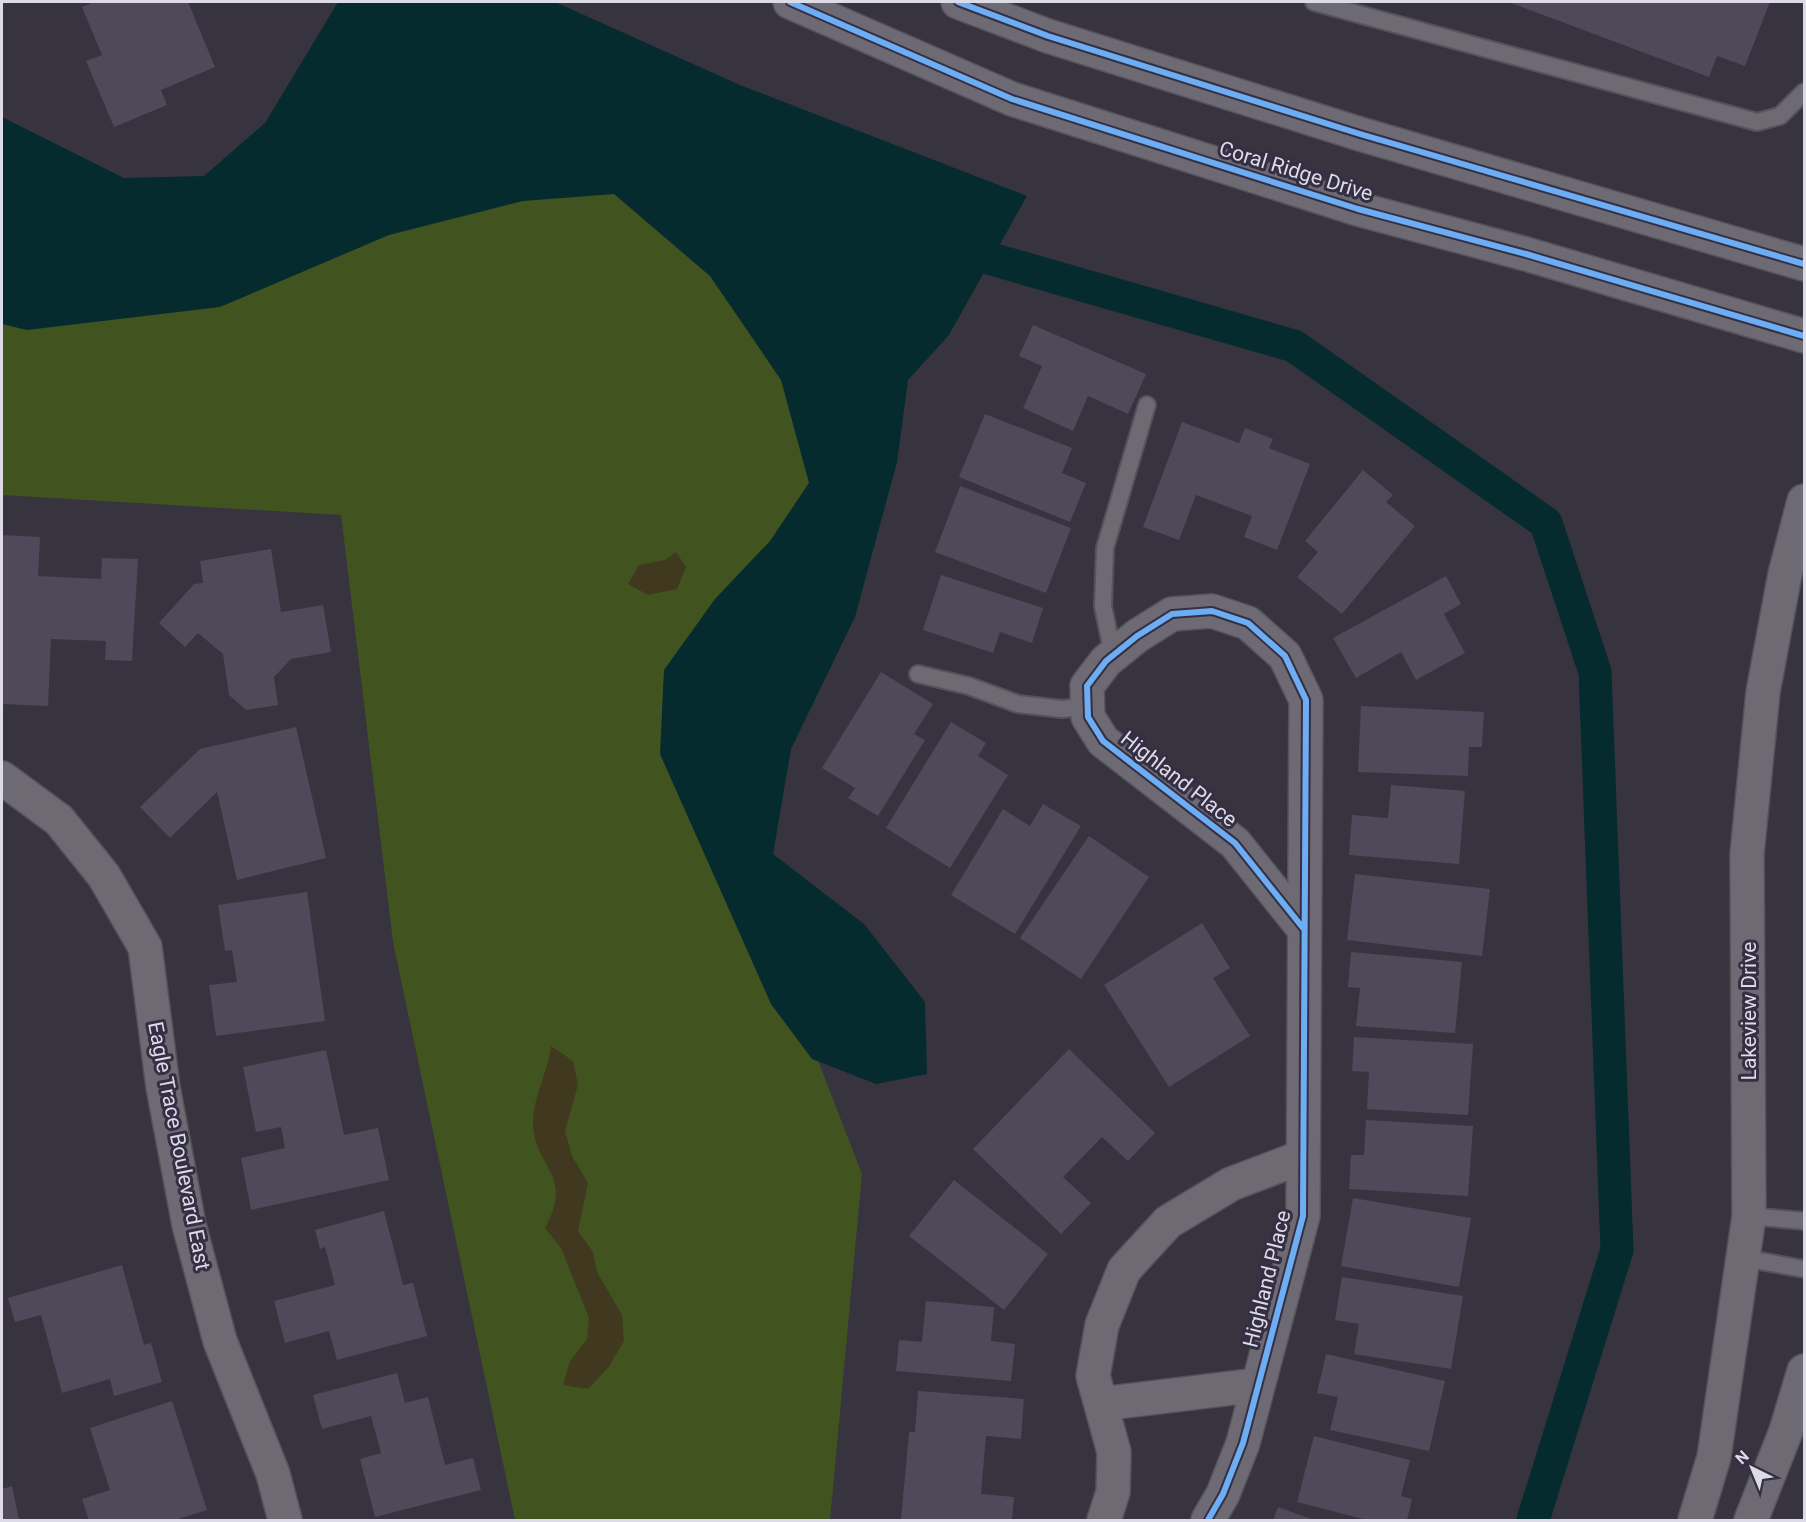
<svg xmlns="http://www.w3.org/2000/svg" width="1806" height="1522" font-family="Roboto,sans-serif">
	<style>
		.green { fill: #41531f }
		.sand { fill: #41391f }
		.water { fill: #052b2e }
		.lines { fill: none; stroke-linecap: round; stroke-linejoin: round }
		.canal { stroke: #052b2e; stroke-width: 33 }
		.building { fill: #4f495a }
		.service-casing { stroke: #55525c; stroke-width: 20 }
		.minor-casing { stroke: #55525c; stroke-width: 36 }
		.tertiary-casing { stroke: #55525c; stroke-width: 36 }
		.secondary-casing { stroke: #55525c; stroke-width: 36 }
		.service { stroke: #6d6a73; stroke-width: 16 }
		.minor { stroke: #6d6a73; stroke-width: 33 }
		.tertiary { stroke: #6d6a73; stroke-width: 33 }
		.secondary { stroke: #6d6a73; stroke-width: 33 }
		.cycleway-casing { stroke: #352f44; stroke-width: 10 }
		.cycleway { stroke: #6dadf4; stroke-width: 6 }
		.labels { text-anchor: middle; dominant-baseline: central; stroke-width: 6; stroke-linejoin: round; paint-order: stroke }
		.street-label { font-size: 21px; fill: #dedbe9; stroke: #352f44 }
	</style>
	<rect width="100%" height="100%" fill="#37343f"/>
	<path class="green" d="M643 80 838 393 744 870 862 1174 830 1520H515L393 942 341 515 2 495V183L245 274Z"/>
	<path class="sand" d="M676 552 686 567 677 589 648 595 628 584 639 565 665 560Z
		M551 1046 573 1061 578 1085 565 1131 572 1156 588 1183 578 1231 593 1252 597 1272 622 1315 624 1341 608 1368 588 1389 563 1385 570 1361 587 1339 589 1318 561 1248 545 1228C576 1171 531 1169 533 1118 535 1093 548 1071 551 1046Z"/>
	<path class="water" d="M338 2H555L740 85 1027 196 949 335 908 380 897 462 855 617 791 749 773 854 864 924 925 1002 927 1074 876 1084 812 1059 771 1004 660 754 664 670 715 599 770 541 809 483 781 380 710 276 614 194 523 201 389 235 220 307 27 330 2 324V117L124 178 204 176 265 123Z"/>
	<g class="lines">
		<path class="canal" d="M950 247 1294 346 1546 523 1595 672 1617 1250 1533 1520"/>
	</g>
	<path class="building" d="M94 2H188L215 67 161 90 167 105 114 127 86 61 102 55 82 7Z
		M1509 2H1770L1745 66 1717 56 1709 77Z
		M1033 325 1146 374 1128 414 1088 396 1073 431 1023 408 1042 366 1019 356Z
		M985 414 1072 448 1062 473 1086 483 1070 522 959 477Z
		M1182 422 1239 443 1245 428 1273 439 1269 448 1310 464 1277 550 1244 537 1252 516 1196 495 1179 540 1143 527Z
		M1363 470 1393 495 1386 502 1415 526 1342 614 1297 577 1318 552 1305 541Z
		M960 486 1071 528 1046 593 935 552Z
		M2 535 40 537 38 576 101 579 102 558 138 559 132 661 105 660 106 641 51 639 48 706 2 704Z
		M271 549 281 612 323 605 331 652 291 659 274 677 278 705 246 710 229 695 223 654 198 633 185 647 159 623 194 584 203 583 200 561Z
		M941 575 1043 608 1032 643 1000 632 993 653 923 630Z
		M1446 576 1461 604 1444 614 1465 653 1416 680 1401 652 1356 678 1333 638Z
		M881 672 933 704 914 734 925 740 878 816 848 798 855 788 822 768Z
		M1361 706 1484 712 1482 747H1469L1468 776 1358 772Z
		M951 722 986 743 978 756 1008 775 950 868 886 828Z
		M296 727 326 858 237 880 217 792 170 838 140 807 200 749Z
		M1391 785 1465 791 1459 864 1349 855 1352 815 1388 818Z
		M1043 804 1081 826 1015 934 951 895 1003 809 1030 826Z
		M1089 836 1149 877 1081 979 1020 938Z
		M1355 874 1490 889 1482 956 1347 940Z
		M307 892 325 1021 216 1036 209 985 237 982 232 950 225 951 218 905Z
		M1202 923 1230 968 1213 978 1250 1036 1169 1087 1104 985Z
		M1351 952 1462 962 1455 1033 1356 1026 1360 988 1348 987Z
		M1354 1037 1473 1044 1468 1115 1367 1109 1369 1072 1352 1071Z
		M1069 1049 1155 1133 1128 1161 1102 1137 1063 1177 1091 1203 1061 1234 973 1149Z
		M326 1050 344 1135 378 1128 389 1180 251 1210 241 1158 285 1148 281 1127 256 1132 243 1067Z
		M1366 1120 1473 1126 1468 1196 1349 1189 1351 1155H1364Z
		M954 1180 1048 1254 1004 1310 909 1236Z
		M1353 1198 1471 1218 1459 1287 1341 1266Z
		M384 1211 403 1285 413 1283 427 1336 337 1360 329 1331 285 1343 274 1301 335 1285 325 1247 320 1249 315 1230Z
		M122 1265 144 1345 151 1343 162 1382 114 1396 110 1379 62 1393 41 1315 15 1322 8 1298Z
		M1342 1277 1463 1296 1451 1369 1354 1354 1359 1324 1335 1320Z
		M926 1301 994 1307 991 1341 1015 1344 1011 1381 896 1371 899 1340 922 1342Z
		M1326 1354 1445 1381 1429 1451 1330 1430 1338 1397 1317 1393Z
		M397 1373 405 1403 428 1397 445 1465 473 1458 481 1490 375 1517 360 1459 381 1453 371 1416 322 1429 313 1395Z
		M918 1391 1024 1399 1021 1439 986 1436 981 1494 1014 1497 1012 1520H901L909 1432H915Z
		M172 1401 207 1510 175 1520H89L82 1499 110 1490 90 1428Z
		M1314 1436 1410 1460 1401 1496 1412 1499 1407 1520H1367L1297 1502Z
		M12 1486 19 1520H2V1489Z
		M1278 1507 1314 1520H1273Z"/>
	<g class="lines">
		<defs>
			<path id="service" d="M1314 2 1757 122 1780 116 1804 92
				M1113 655 1103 606 1105 548 1147 405
				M918 674 969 686 1018 704 1062 709 1088 706
				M1749 1216 1804 1221
				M1743 1258 1804 1269"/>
			<path id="minor" d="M2 778 59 820 104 876 145 947 163 1087 189 1225 220 1341 273 1474 285 1520
				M1101 1404 1257 1385
				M1104 1520 1113 1492 1114 1452 1093 1376 1102 1325 1124 1270 1168 1222 1231 1184 1302 1157
				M1208 1520 1223 1494 1243 1443 1303 1216 1306 700 1285 656 1248 623 1212 611 1172 614 1137 636 1106 661 1087 686 1088 717 1103 741 1235 843 1303 928"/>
			<path id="tertiary" d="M1695 1520 1714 1457 1749 1216 1747 854 1763 692 1785 574 1804 501
				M1751 1520 1786 1431 1804 1371"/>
			<path id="secondary" d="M790 2 1012 99 1358 209 1526 254 1804 336
				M958 2 1048 36 1360 134 1804 264"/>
		</defs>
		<use href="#service" class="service-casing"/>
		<use href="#minor" class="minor-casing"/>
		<use href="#tertiary" class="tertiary-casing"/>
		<use href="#secondary" class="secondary-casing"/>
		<use href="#service" class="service"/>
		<use href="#minor" class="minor"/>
		<use href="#tertiary" class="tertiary"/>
		<use href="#secondary" class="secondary"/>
		<defs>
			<path id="cycleway" d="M790 2 1012 99 1358 209 1526 254 1804 336
				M958 2 1048 36 1360 134 1804 264
				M1208 1520 1223 1494 1243 1443 1303 1216 1306 700 1285 656 1248 623 1212 611 1172 614 1137 636 1106 661 1087 686 1088 717 1103 741 1235 843 1303 928"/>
		</defs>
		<use href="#cycleway" class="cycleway-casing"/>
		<use href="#cycleway" class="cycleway"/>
	</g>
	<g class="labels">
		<g class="street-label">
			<text transform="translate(1296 171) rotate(17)">Coral Ridge Drive</text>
			<text transform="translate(1179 779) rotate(38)">Highland Place</text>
			<text transform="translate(1749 1011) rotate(-90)">Lakeview Drive</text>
			<text transform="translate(179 1146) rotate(79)">Eagle Trace Boulevard East</text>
			<text transform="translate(1267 1279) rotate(-76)">Highland Place</text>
		</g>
	</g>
	<rect width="1806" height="1522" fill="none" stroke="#dedbe9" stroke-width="6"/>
	<g transform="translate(1752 1468) rotate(317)" stroke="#352f44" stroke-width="4.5" paint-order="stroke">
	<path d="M0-4.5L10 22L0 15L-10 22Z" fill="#dedbe9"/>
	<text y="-9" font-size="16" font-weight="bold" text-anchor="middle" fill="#dedbe9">N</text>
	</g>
</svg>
